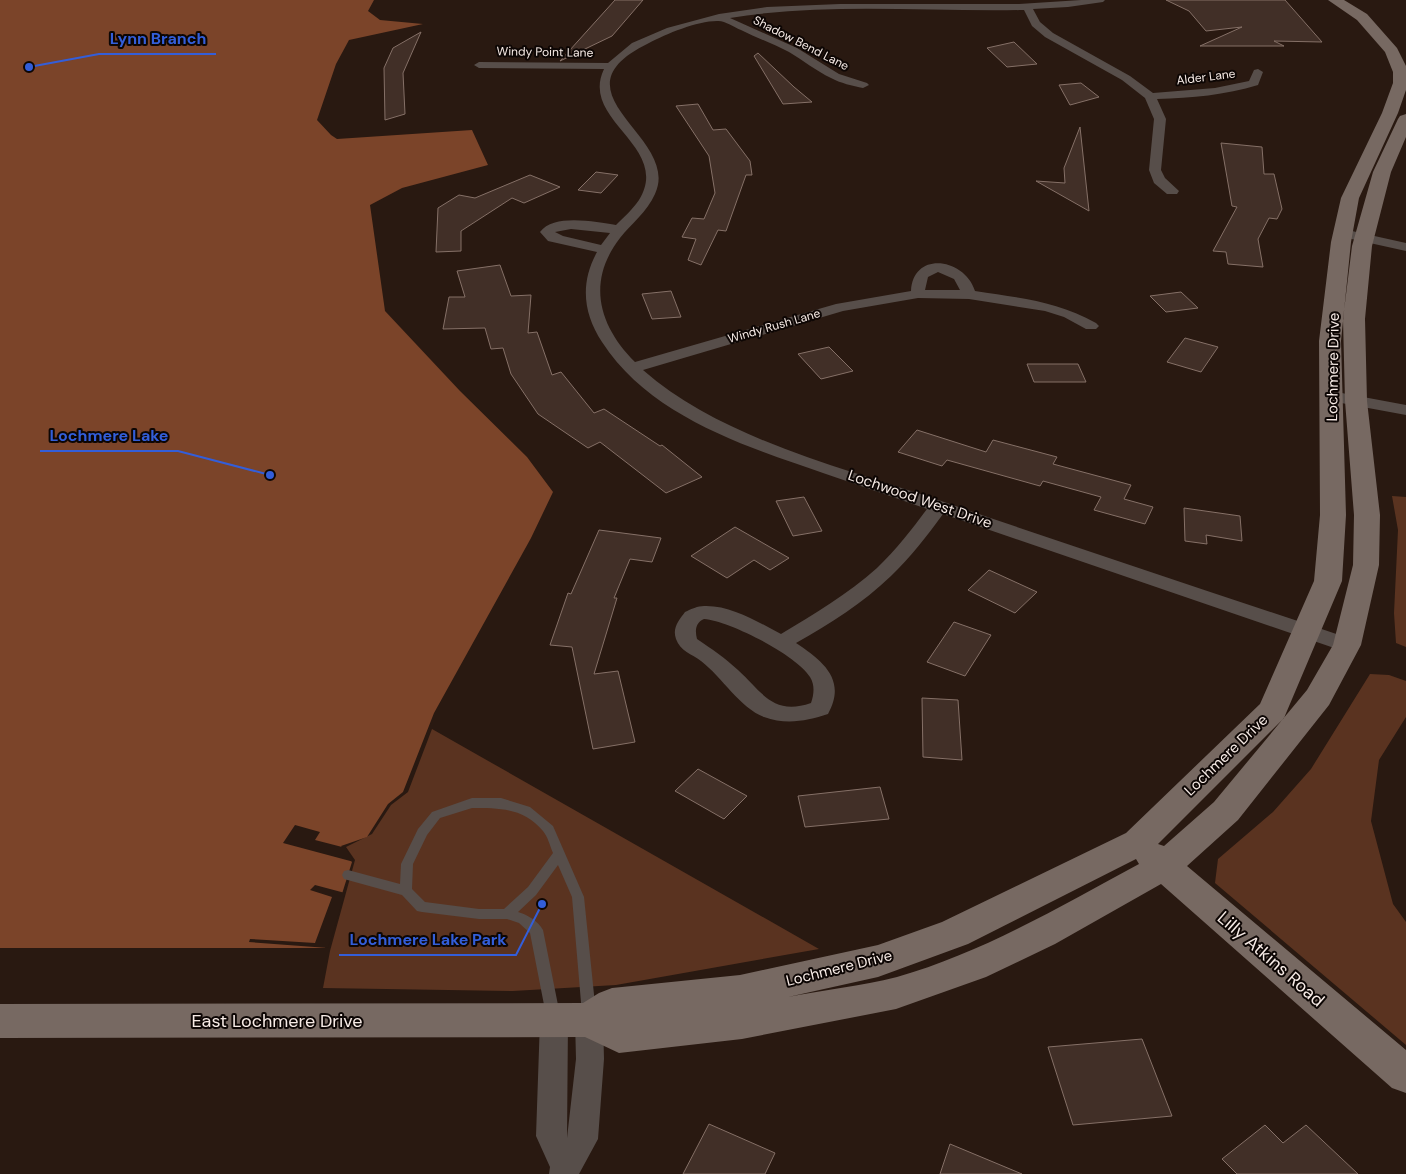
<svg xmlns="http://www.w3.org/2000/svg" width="1406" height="1174" font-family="'DM Sans',sans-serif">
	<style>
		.green { fill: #5a3320 }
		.water { fill: #7b4429 }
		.pier { fill: #291911 }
		.building { fill: #412f27; stroke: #857067 }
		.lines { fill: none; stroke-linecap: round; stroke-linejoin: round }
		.lane { fill: #574e4a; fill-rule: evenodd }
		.street { fill: #574e4a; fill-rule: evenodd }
		.secondary { fill: #776962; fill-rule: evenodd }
		.labels { text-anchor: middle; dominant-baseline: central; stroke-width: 4; stroke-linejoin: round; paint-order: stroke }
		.far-street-label { font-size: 12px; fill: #f7ebe6; stroke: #0d0604 }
		.street-label { font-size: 15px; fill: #f7ebe6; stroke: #0d0604 }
		.near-street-label { font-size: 18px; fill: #f7ebe6; stroke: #0d0604 }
		.leader { fill: none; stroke: #335ed9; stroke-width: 2 }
		.callout-dot { fill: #335ed9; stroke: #0d0604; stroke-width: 2 }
		.callout-label { font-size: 16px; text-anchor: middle; font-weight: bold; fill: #335ed9; stroke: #0d0604; stroke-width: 4; stroke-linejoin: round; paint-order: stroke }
	</style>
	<rect width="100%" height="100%" fill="#291911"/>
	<path class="green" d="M1392 496 1406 497V647L1396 643 1394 613 1398 530Z
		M1370 674 1389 675 1406 681V717L1379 760 1371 821 1393 904 1406 922V1045L1215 883 1218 859 1273 812 1311 769Z
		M432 729 819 949 616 985 513 991 323 988 330 951 355 860 346 847 372 834 391 805 408 792Z"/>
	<path class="water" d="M0 0H374L368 11 380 20 423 24 349 40 336 64 317 120 331 135 337 139 472 130 488 165 402 188 370 205 385 311 460 391 527 457 553 492 531 538 434 713 403 792 388 804 367 837 341 846 352 862 325 948H0Z"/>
	<path class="pier" d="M295 825 320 832 315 840 346 848 354 862 283 843Z
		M315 885 345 893 328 948 249 942 250 939 315 943 332 897 310 890Z"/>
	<path class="building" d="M615 0H643L612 36 560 61Z
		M1166 0H1285L1322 42 1274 41 1284 46H1200L1242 27 1206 31 1189 11Z
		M421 32 403 73 405 114 385 120 384 68 393 48Z
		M1014 42 1037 64 1007 67 987 48Z
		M758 53 794 87 812 102 783 104 754 56Z
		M1081 83 1099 97 1070 105 1059 85Z
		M698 104 713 130 726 129 750 161 752 175H746L726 231 718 230 701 265 688 260 696 239 682 237 692 218 704 219 715 193 709 156 676 106Z
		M1080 127 1089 211 1036 181 1065 183 1064 168Z
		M1221 143 1262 147 1264 174H1274L1282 209 1277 219 1269 218 1258 239 1263 267 1228 264 1226 252 1213 251 1237 207 1232 206Z
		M596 172 618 175 601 193 578 190Z
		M530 175 560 187 524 203 512 198 461 231V251L436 252 438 208 459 195 475 198Z
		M500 265 511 296 531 295 528 333 537 332 552 375 561 372 594 413 604 409 660 446 662 445 702 477 666 493 600 442 588 448 538 414 511 374 503 348 491 349 485 328 443 329 449 297H465L457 271Z
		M671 291 681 317 652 319 642 294Z
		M1181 292 1198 308 1166 312 1150 296Z
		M1185 338 1218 347 1201 372 1167 362Z
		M829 347 853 371 821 379 798 354Z
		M1027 364H1078L1086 382H1034Z
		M917 430 986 452 993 440 1057 457 1053 464 1131 485 1124 499 1153 507 1145 524 1094 510 1101 497 1043 481 1040 486 947 460 942 466 898 452Z
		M804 497 822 531 793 536 776 501Z
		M1184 508 1240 516 1242 541 1206 535 1207 544 1185 541Z
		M735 527 789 558 770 570 754 560 727 578 691 556Z
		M599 530 661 538 652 562 630 559 614 598H617L594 674 618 671 635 742 593 749 572 647 550 645 568 593 571 594Z
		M989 570 1037 592 1015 613 968 590Z
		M954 622 991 635 965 676 927 662Z
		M922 698 958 700 962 760 923 757Z
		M698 769 747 796 724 819 675 791Z
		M880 787 889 819 805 827 798 796Z
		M1142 1039 1172 1116 1073 1125 1048 1047Z
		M709 1124 775 1153 765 1174H683Z
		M1265 1125 1283 1143 1306 1125 1358 1174H1237L1222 1159Z
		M950 1144 1022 1174H940Z"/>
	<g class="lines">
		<path class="lane" d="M472 798H501L530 807 553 826 584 897 596 1014 594 1018 589 1020 584 1018 582 1014 572 897 558 865 536 895 518 912C528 915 538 921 543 930L560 1015 558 1019 553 1021 548 1019 546 1015 530 933 519 923 507 919H479L422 912 417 911 402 895 344 879 342 875 344 871 348 870 400 884 401 864 418 829 432 812ZM472 808C500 808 524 808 543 831 548 837 550 846 553 853L528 887 504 909H479L425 902 412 889 413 864 427 835 440 818Z"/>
		<path class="street" d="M1081 0H1105L1103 2 1068 7 1033 9 1040 22 1053 33 1130 76 1153 93 1215 88 1249 81 1254 70 1258 69 1263 72 1258 85C1225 95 1192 98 1157 99L1166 119 1161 170 1165 178 1179 191 1177 194H1167L1154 183 1149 170 1154 119 1145 98 1122 80 1045 37 1032 26 1024 10C926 12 827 2 730 18L797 48 839 74 867 83 869 85 863 88C853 86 840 83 831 78 816 71 803 60 789 52 774 44 757 38 741 30 734 27 724 20 717 21 697 21 666 34 649 43 546 93 682 136 655 194 647 212 631 224 620 238 586 282 599 326 635 362L836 304 911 291C913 250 965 258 975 291 1020 298 1056 301 1096 323L1099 326 1096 329H1086L1064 317 1045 311 969 299 918 298 843 311 643 370C723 440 845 468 944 502 1080 549 1218 594 1354 640L1358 645 1354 650 1347 652 1340 650 943 514C927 536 910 558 891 576 863 603 830 624 796 643 823 661 847 680 828 714 807 721 786 725 764 717 740 708 722 677 701 661 692 654 680 651 676 639 672 628 679 620 685 612 691 609 698 606 704 606 731 605 758 622 781 634 814 614 848 594 877 568 896 550 912 529 927 509 893 497 858 485 823 473 744 446 650 416 602 342 583 313 580 283 597 252L548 241 540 232C554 213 596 222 616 225 624 217 633 209 639 200 672 146 579 121 604 69L479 68 474 65 479 62 608 63 632 43 667 28 719 14 767 7 840 4H1019ZM571 229 610 233 601 245 563 236 555 232ZM938 272 954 279 960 290H925L928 277ZM704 619C730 621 796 655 810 677 815 685 814 694 811 703 773 716 762 692 738 670 725 658 712 649 697 639 695 631 695 623 704 619Z
			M1343 229 1406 243V251L1338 236 1336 233Z
			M1331 391 1406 405V415L1325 400 1323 396 1325 392Z
			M554 1008 564 1011 568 1020 567 1138 576 1059 575 1020 579 1011 589 1008 599 1011 603 1020 604 1059 598 1139 579 1174H549L550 1167 536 1136 540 1020 544 1011Z"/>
		<path class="secondary" d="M1328 0H1344L1367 14 1397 48 1406 66V90L1398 113 1359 198 1351 242 1341 341 1346 515 1342 581 1284 718 1158 844 1164 846 1214 802 1307 690 1333 645 1353 565 1354 515 1345 401 1343 319 1352 246 1373 172 1398 119 1400 116 1406 114V137L1391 172 1372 246 1365 319 1367 401 1380 515 1379 565 1361 645 1329 705 1238 820 1187 866 1406 1050V1093L1392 1088 1161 884 1055 944 986 977 896 1009 742 1039 619 1053 585 1037 0 1038V1004L583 1003 599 993 612 988 740 975 878 945 942 922 1126 833 1260 704 1314 581 1320 515 1319 341 1331 242 1341 198 1382 113 1393 83V72L1385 52 1357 20ZM1136 859 1139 864C1061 906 982 953 897 977 861 986 823 990 788 997L878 977 968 944Z"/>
	</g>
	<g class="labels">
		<g class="far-street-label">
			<text transform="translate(801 43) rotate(27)">Shadow Bend Lane</text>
			<text transform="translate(545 52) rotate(1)">Windy Point Lane</text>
			<text transform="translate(1206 77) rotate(-7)">Alder Lane</text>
			<text transform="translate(774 326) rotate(-16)">Windy Rush Lane</text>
		</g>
		<g class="street-label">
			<text transform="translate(1333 367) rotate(-89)">Lochmere Drive</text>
			<text transform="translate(920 499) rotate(19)">Lochwood West Drive</text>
			<text transform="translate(1226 755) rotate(-44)">Lochmere Drive</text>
			<text transform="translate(839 968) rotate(-14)">Lochmere Drive</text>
		</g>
		<g class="near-street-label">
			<text transform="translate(1271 959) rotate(41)">Lilly Atkins Road</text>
			<text x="277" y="1021">East Lochmere Drive</text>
		</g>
	</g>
	<path class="leader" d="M29 67L99 54H216M270 475L178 451H40M542 904L516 955H339"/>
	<g class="callout-dot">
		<circle cx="29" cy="67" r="5"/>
		<circle cx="270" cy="475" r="5"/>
		<circle cx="542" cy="904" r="5"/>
	</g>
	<g class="callout-label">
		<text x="158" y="44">Lynn Branch</text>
		<text x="109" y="441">Lochmere Lake</text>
		<text x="428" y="945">Lochmere Lake Park</text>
	</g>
</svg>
